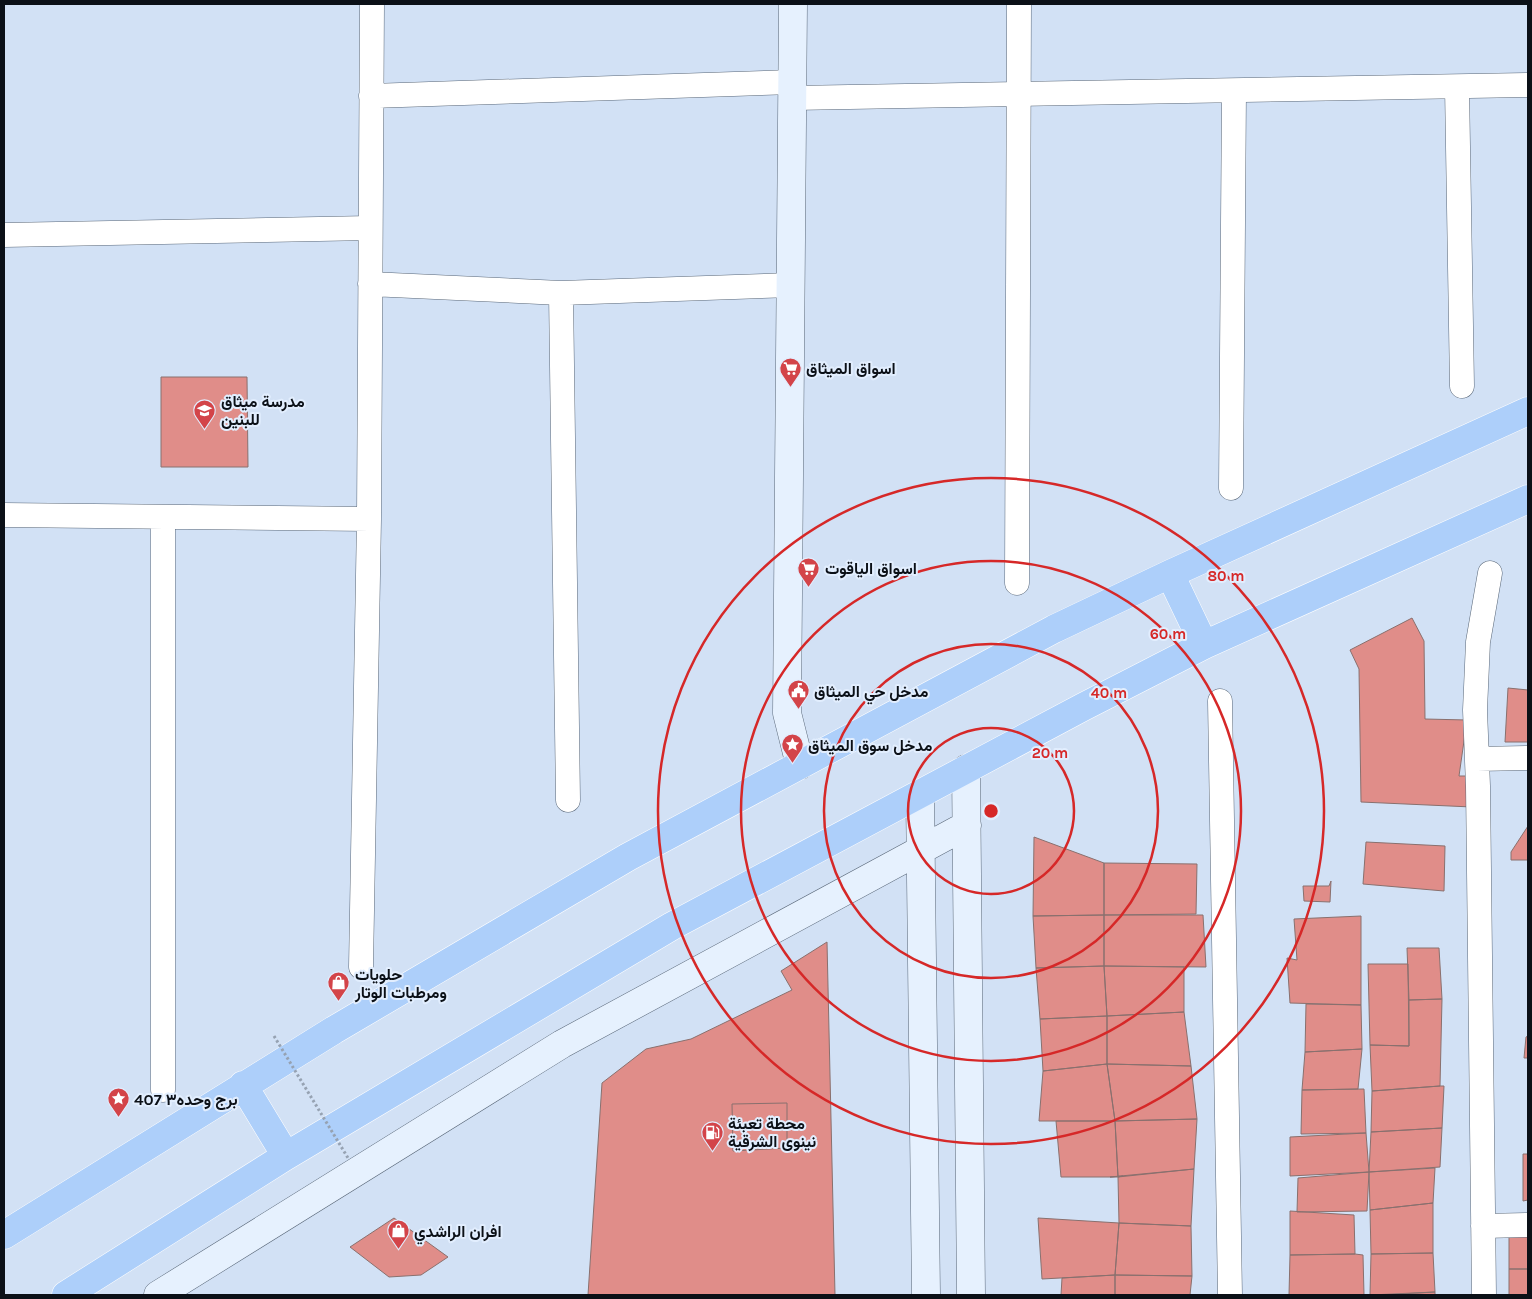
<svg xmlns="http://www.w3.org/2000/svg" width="1532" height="1299" font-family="Karla,Vazirmatn,sans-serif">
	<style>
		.building { fill: #e08d89; stroke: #89706e }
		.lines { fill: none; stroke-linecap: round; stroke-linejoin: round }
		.street-casing { stroke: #5a6879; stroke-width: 25 }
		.secondary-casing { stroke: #5a6879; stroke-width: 29 }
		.highway-casing { stroke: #fff; stroke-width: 29 }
		.street { stroke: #fff; stroke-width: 24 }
		.secondary { stroke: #e6f1fe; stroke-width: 28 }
		.highway { stroke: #adcffa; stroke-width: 28 }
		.path-bridge { stroke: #96a2b2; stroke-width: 3; stroke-dasharray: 2.5 2.5; stroke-linecap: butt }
		.ring { fill: none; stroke: #d62828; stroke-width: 2.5 }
		.labels { text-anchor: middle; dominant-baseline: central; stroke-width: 4; stroke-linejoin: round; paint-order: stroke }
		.poi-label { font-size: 16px; font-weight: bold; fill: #0b1017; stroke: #e2eefe; text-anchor: start }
		.centre { fill: #d62828; stroke: #e2eefe; stroke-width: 2.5 }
		.ring-label { font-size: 15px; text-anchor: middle; font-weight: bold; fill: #d62828; stroke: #e2eefe; stroke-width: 4; stroke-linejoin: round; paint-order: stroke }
	</style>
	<rect width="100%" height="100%" fill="#d2e1f5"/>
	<path class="building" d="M161 377H247L248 467H161Z
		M1412 618 1424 641 1425 719 1467 720 1459 776H1473L1472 807 1361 802 1359 669 1350 650Z
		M1508 688 1528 690V742H1505Z
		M1528 826V860H1511V852Z
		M1034 837 1104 863V915L1033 916Z
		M1366 842 1445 846 1444 891 1363 884Z
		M1104 863 1197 864 1196 914 1104 915Z
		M1331 881 1330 902 1304 901 1303 886H1329Z
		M1104 915V966L1036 968 1033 916Z
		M1104 915H1203L1206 967 1104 966Z
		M1361 916V1005L1290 1003 1287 958 1297 960 1294 919Z
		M827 942 835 1295H588L602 1083 646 1049 691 1039 792 990 781 971Z
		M1407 948H1439L1442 999 1409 1000Z
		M1368 964H1408L1409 1046 1370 1045Z
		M1104 966 1107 1016 1040 1019 1036 968Z
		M1104 966 1184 967V1012L1107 1016Z
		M1442 999 1440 1086 1372 1091 1370 1045 1409 1046V1000Z
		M1306 1004 1361 1005 1362 1049 1305 1052Z
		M1184 1012 1191 1066 1107 1064V1016Z
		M1107 1016V1064L1043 1071 1040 1019Z
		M1528 1036V1058H1524L1526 1037Z
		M1362 1049 1358 1089 1302 1090 1305 1052Z
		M1107 1064 1115 1121H1039L1043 1071Z
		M1107 1064 1191 1066 1197 1119 1115 1121Z
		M1440 1086H1444L1442 1128 1371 1132 1372 1091Z
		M1364 1089 1366 1133 1301 1134 1302 1090Z
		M787 1103V1148L733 1151 732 1104Z
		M1197 1119 1194 1169 1118 1177 1115 1121Z
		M1056 1121H1115L1118 1177H1061Z
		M1442 1128 1440 1167 1369 1172 1371 1132Z
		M1366 1133 1369 1172 1290 1176V1137Z
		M1523 1154H1528V1200L1523 1201Z
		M1435 1168 1433 1203 1370 1210 1369 1172Z
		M1194 1169 1191 1226 1119 1223 1118 1177 1123 1176 1110 1177Z
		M1369 1172 1367 1211 1297 1212 1298 1178Z
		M1433 1203V1253L1371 1254 1370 1210Z
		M1290 1211 1354 1215 1355 1254 1290 1255Z
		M394 1218 448 1257 421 1275 389 1277 350 1247Z
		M1038 1218 1119 1223 1115 1275 1042 1279Z
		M1119 1223 1191 1226 1192 1276 1115 1275Z
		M1528 1230V1269H1509V1231Z
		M1433 1253 1435 1292 1370 1295 1371 1254Z
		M1355 1254 1363 1255 1364 1295H1289L1290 1255Z
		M1509 1269H1528V1295H1509Z
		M1115 1275V1295H1061L1062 1278Z
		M1115 1275 1192 1276 1190 1295H1115Z
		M1435 1292V1295H1383Z"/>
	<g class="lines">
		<defs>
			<path id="street" d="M1457 87 1462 386
				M371 96 792 82
				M793 98 1528 85
				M4 235 370 228
				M370 284 561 293 791 285
				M561 293 568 800
				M1231 488 1234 91
				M4 515 369 519
				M163 517V1090
				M1017 583 1019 4
				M1220 701 1230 1295
				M1477 759 1528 758
				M361 967 369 519 372 4
				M1483 1226 1528 1225
				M1484 1295 1478 786 1475 710 1478 642 1490 573"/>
			<path id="secondary" d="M793 4 787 713 800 765
				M966 769 971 1295
				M920 794 926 1295
				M158 1295 562 1044 967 825"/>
			<path id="highway" d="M1170 574 1204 645
				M243 1085 286 1156
				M4 1235 334 1030 628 857 1054 629 1170 574 1528 411
				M66 1295 286 1156 672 926 1083 707 1204 645 1528 499"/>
		</defs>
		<use href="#street" class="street-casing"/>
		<use href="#secondary" class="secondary-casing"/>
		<use href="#highway" class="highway-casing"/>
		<use href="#street" class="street"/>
		<use href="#secondary" class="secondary"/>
		<use href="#highway" class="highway"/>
		<path class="path-bridge" d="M274 1036 348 1158"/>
	</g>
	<g class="ring">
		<circle cx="991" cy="811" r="83"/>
		<circle cx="991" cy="811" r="167"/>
		<circle cx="991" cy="811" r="250"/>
		<circle cx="991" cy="811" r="333"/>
	</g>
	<defs>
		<symbol id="supermarket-pin" viewBox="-11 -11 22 30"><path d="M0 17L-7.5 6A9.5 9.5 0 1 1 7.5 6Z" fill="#d34449" stroke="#e2eefe"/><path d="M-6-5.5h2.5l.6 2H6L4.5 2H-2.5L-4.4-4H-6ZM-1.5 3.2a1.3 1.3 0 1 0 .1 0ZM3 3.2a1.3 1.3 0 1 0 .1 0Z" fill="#fff"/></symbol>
		<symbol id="school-pin" viewBox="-11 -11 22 30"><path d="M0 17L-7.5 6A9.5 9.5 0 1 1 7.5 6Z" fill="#d34449" stroke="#e2eefe"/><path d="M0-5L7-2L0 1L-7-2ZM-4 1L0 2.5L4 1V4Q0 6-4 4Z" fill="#fff"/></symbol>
		<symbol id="civic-pin" viewBox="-11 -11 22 30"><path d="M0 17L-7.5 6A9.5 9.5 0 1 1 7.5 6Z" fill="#d34449" stroke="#e2eefe"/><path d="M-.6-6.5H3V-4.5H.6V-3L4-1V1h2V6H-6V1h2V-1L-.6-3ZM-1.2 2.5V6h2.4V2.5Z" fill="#fff"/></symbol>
		<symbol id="sight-pin" viewBox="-11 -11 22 30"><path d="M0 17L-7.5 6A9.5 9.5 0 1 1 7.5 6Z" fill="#d34449" stroke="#e2eefe"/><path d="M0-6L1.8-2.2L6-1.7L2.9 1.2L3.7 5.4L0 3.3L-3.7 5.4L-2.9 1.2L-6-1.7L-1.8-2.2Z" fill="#fff"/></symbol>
		<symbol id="shop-pin" viewBox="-11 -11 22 30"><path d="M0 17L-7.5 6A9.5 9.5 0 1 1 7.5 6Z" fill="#d34449" stroke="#e2eefe"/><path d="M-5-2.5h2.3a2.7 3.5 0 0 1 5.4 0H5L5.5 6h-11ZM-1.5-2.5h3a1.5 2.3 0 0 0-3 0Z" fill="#fff"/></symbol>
		<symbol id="fuel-pin" viewBox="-11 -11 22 30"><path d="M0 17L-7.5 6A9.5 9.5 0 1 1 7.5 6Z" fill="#d34449" stroke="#e2eefe"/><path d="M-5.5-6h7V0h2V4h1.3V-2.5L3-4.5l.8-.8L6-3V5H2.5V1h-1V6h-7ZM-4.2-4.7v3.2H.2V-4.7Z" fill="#fff"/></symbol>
	</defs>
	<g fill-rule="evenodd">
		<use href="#supermarket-pin" x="778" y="356" width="25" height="34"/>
		<use href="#school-pin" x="192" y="398" width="25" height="34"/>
		<use href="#supermarket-pin" x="796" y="556" width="25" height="34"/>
		<use href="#civic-pin" x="786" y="678" width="25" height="34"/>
		<use href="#sight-pin" x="780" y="732" width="25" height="34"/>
		<use href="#shop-pin" x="326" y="970" width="25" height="34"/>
		<use href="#sight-pin" x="106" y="1086" width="25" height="34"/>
		<use href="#fuel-pin" x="700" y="1120" width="25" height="34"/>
		<use href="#shop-pin" x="386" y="1218" width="25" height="34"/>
	</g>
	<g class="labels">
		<g class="poi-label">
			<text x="806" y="368">اسواق الميثاق</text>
			<text x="221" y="401">مدرسة ميثاق<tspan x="221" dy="18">للبنين</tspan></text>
			<text x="825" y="568">اسواق الياقوت</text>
			<text x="814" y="691">مدخل حي الميثاق</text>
			<text x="808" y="745">مدخل سوق الميثاق</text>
			<text x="355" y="974">حلويات<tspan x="355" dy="18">ومرطبات الوتار</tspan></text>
			<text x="134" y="1099">برج وحده٣ 407</text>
			<text x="728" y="1123">محطة تعبئة<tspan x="728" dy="18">نينوى الشرقية</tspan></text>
			<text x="414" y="1231">افران الراشدي</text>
		</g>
	</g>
	<circle cx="991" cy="811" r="8" class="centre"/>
	<g class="ring-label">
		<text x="1226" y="581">80 m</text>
		<text x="1168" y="639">60 m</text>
		<text x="1109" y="698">40 m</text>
		<text x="1050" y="758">20 m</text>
	</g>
	<rect width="1532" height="1299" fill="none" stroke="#0b1017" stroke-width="10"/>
</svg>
